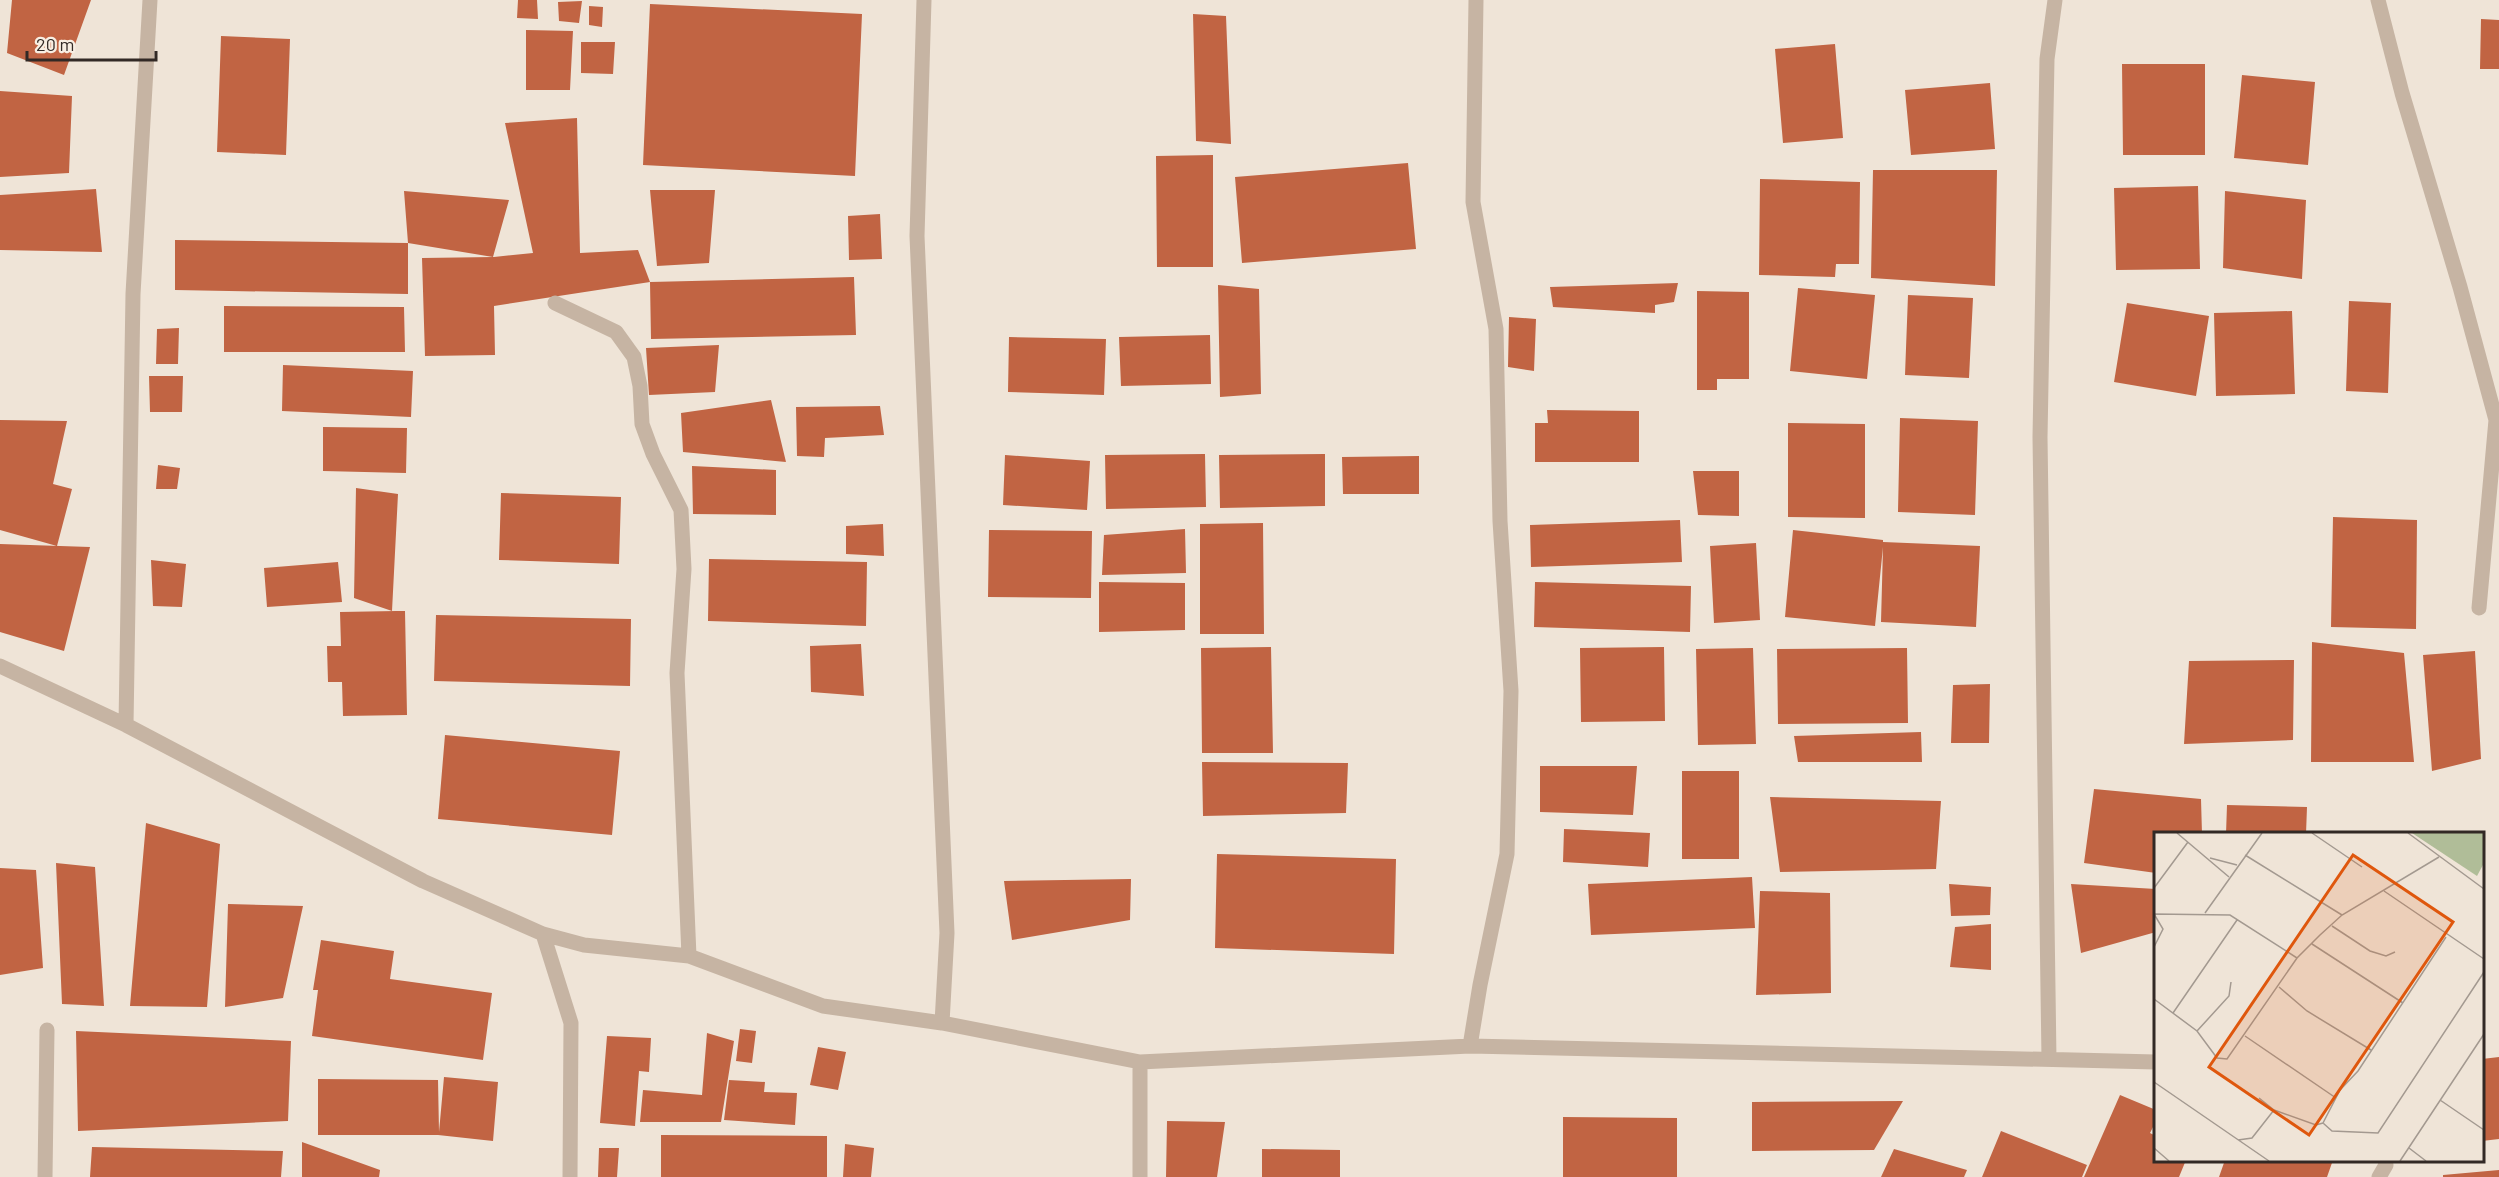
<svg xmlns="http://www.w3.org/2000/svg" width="2499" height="1177" font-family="Barlow,sans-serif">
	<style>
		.building { fill: #c16443 }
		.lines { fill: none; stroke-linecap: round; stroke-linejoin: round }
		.street { stroke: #c6b4a3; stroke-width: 15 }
		.inset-road { fill: none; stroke: #a39990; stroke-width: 1.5 }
		.view { fill: #df570d; fill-opacity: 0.15; stroke: #df570d; stroke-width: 3 }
		.inset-edge { fill: none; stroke: #322925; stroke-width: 3 }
	</style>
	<rect width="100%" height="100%" fill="#efe4d7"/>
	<path class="building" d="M12 0H91L64 75 7 53Z
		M518 0H537L538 19 517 18Z
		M582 1 579 23 559 21 558 2Z
		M650 4 862 14 855 176 643 165Z
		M589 6 603 7 602 27 589 25Z
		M1193 14 1226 16 1231 144 1196 141Z
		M2481 19 2499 20V69H2480Z
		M526 30 573 31 570 90H526Z
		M221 36 290 39 286 155 217 152Z
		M581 42H615L613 74 581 73Z
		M1835 44 1843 138 1783 143 1775 49Z
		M2122 64H2205V155H2123Z
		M2242 75 2315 82 2308 165 2234 158Z
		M1990 83 1995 149 1911 155 1905 90Z
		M0 91 72 96 69 173 0 177Z
		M577 118 580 253 638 250 650 282 494 306 495 355 425 356 422 258 494 257 533 253 505 123Z
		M1213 155V267H1157L1156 156Z
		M1408 163 1416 249 1242 263 1235 177Z
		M1873 170H1997L1995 286 1871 278Z
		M1760 179 1860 182 1859 264H1836L1835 277 1759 275Z
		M2198 186 2200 269 2116 270 2114 188Z
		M96 189 102 252 0 250V195Z
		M650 190H715L709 263 657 266Z
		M404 191 509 200 493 257 408 243V294L175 290V240L408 243Z
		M2225 191 2306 200 2302 279 2223 268Z
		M880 214 882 259 849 260 848 216Z
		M854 277 856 335 651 339 650 282Z
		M1678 283 1674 302 1655 305V313L1553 307 1550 287Z
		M1218 285 1259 289 1261 394 1220 397Z
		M1798 288 1875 295 1867 379 1790 371Z
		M1697 291 1749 292V379H1717V390H1697Z
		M1908 295 1973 298 1969 378 1905 375Z
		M2349 301 2391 303 2388 393 2346 391Z
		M2127 303 2209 316 2196 396 2114 382Z
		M224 306 404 307 405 352H224Z
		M2292 311 2295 394 2216 396 2214 313Z
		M1509 317 1536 319 1534 371 1508 367Z
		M179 328 178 364H156L157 329Z
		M1210 335 1211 384 1121 386 1119 337Z
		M1009 337 1106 339 1104 395 1008 392Z
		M719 345 715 392 649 395 646 348Z
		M283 365 413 371 411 417 282 411Z
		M149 376H183L182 412H150Z
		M771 400 786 462 683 452 681 413Z
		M880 406 884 435 825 438 824 457 797 456 796 407Z
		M1547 410 1639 411V462H1535V423H1548Z
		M1900 418 1978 421 1975 515 1898 512Z
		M0 420 67 421 53 484 72 489 57 546 0 530Z
		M1788 423 1865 424V518L1788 517Z
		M323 427 407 428 406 473 323 471Z
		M1205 454 1206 507 1106 509 1105 455Z
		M1325 454V506L1220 508 1219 455Z
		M1005 455 1090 461 1087 510 1003 505Z
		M1419 456V494H1343L1342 457Z
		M158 465 180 468 177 489H156Z
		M692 466 776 470V515L693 514Z
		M1693 471H1739V516L1698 515Z
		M356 488 398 494 392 611 354 598Z
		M501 493 621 497 619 564 499 560Z
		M2333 517 2417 520 2416 629 2331 627Z
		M1680 520 1682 562 1531 567 1530 525Z
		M1263 523 1264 634H1200V524Z
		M883 524 884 556 846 554V526Z
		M1185 529 1186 573 1102 575 1104 535Z
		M989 530 1092 531 1091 598 988 597Z
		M1793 530 1883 540V542L1980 546 1976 627 1881 622 1883 547 1875 626 1785 617Z
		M1756 543 1760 620 1714 623 1710 546Z
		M0 544 90 547 64 651 0 632Z
		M709 559 867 562 866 626 708 621Z
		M151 560 186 564 182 607 153 606Z
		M338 562 342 602 267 607 264 568Z
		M1099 582 1185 583V630L1099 632Z
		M1535 582 1691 586 1690 632 1534 627Z
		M396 611H405L407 715 343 716 342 682H328L327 646H341L340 612Z
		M436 615 631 619 630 686 434 681Z
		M2312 642 2404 653 2414 762H2311Z
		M861 644 864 696 811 692 810 646Z
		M1271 647 1273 753H1202L1201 648Z
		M1664 647 1665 721 1581 722 1580 648Z
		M1753 648 1756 744 1698 745 1696 649Z
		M1907 648 1908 723 1778 724 1777 649Z
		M2475 651 2481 759 2432 771 2423 655Z
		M2294 660 2293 740 2184 744 2189 661Z
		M1990 684 1989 743H1951L1953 685Z
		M1921 732 1922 762H1798L1794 736Z
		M445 735 620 751 612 835 438 819Z
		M1202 762 1348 763 1346 813 1203 816Z
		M1540 766H1637L1633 815 1540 812Z
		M1682 771H1739V859H1682Z
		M2094 789 2201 799 2202 834H2156V873L2084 863Z
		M1770 797 1941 801 1936 869 1780 872Z
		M2227 805 2307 807 2306 834H2226Z
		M146 823 220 844 207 1007 130 1006Z
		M1564 829 1650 833 1648 867 1563 862Z
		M1217 854 1396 859 1394 954 1215 948Z
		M56 863 95 867 104 1006 62 1004Z
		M0 868 36 870 43 968 0 975Z
		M1752 877 1755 928 1591 935 1588 884Z
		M1131 879 1130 920 1012 940 1004 881Z
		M1949 884 1991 887 1990 915 1951 916Z
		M2071 884 2156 889V932L2081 953Z
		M1760 891 1830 893 1831 993 1756 995Z
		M228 904 303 906 283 998 225 1007Z
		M1991 924V970L1950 967 1955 927Z
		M321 940 394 951 390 979 492 993 483 1060 312 1036 318 990H313Z
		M740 1029 756 1031 752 1063 736 1061Z
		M76 1031 291 1041 288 1121 78 1131Z
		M707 1033 734 1041 721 1122H640L643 1090 702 1095Z
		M607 1036 651 1038 649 1072 639 1071 635 1126 600 1123Z
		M818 1047 846 1052 838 1090 810 1085Z
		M2499 1057V1139L2482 1141V1059Z
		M444 1077 498 1082 493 1141 438 1135H318V1079L438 1080 439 1132Z
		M729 1080 765 1082 764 1092 797 1093 795 1125 724 1120Z
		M2120 1095 2156 1110V1121L2150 1133 2156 1136V1160H2186L2179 1177H2084Z
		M1903 1101 1874 1150 1752 1151V1102Z
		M1563 1117 1677 1118V1177H1563Z
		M1167 1121 1225 1122 1217 1177H1166Z
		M2001 1131 2087 1165 2082 1177H1982Z
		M661 1135 827 1136V1177H661Z
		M302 1142 380 1170 379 1177H302Z
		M845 1144 874 1148 871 1177H843Z
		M92 1147 283 1151 281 1177H90Z
		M599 1148H619L617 1177H598Z
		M1262 1149 1340 1150V1177H1262Z
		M1894 1149 1967 1170 1964 1177H1881Z
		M2225 1160H2333L2327 1177H2219Z
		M2499 1170V1177H2443V1175Z"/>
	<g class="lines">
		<path class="street" d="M924 0 917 236 947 933 942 1023
			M2378 0 2402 93 2460 287 2496 420 2479 608
			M555 303 616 332 634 357 640 386 642 424 653 454 681 510 684 569 677 673 689 956
			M0 666 126 725 423 881 543 934 584 945 689 956 823 1006 942 1023 1140 1062 1470 1046 2156 1062
			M126 725 133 294 150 0
			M543 934 571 1023 570 1177
			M1470 1046 1480 985 1507 854 1511 691 1500 521 1496 329 1473 202 1476 0
			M2049 1059 2040 437 2047 59 2055 0
			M45 1177 47 1030
			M1140 1177V1062
			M2379 1177 2386 1165 2385 1160"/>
	</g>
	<g transform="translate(2154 832)">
		<rect width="330" height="330" fill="#efe4d7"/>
		<path d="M258 1H330V31L323 44Z" fill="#b0bd98"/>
		<path class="inset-road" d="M23 1 75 45M158 1 208 35M254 1 330 57M91 23 188 83M56 26 83 33M0 56 34 10M230 59 330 127M51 81 108 1M0 82 76 83 143 126M178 94 216 119 232 124 241 120M158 112 249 171M0 115 9 97 0 82M125 155 153 179 217 218M0 167 43 199 63 226 73 227 143 126 166 103 188 83 285 25M19 181 83 88M43 199 75 164 77 150M91 204 182 266M0 250 115 329M105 266 120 278 162 293 169 291M286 268 330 298M169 291 178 299 224 301 330 140M169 291 186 258 204 239 292 105M84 308 98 306 120 278M0 316 15 329M255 316 272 329M246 329 330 202"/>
		<path class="view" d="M199 23 299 90 155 303 55 235Z"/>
		<rect width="330" height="330" class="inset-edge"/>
	</g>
	<path d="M27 51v9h129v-9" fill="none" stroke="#322925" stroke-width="3"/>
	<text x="36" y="51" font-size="18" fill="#322925" stroke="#f8eee2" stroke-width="4.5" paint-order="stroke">20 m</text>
</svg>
